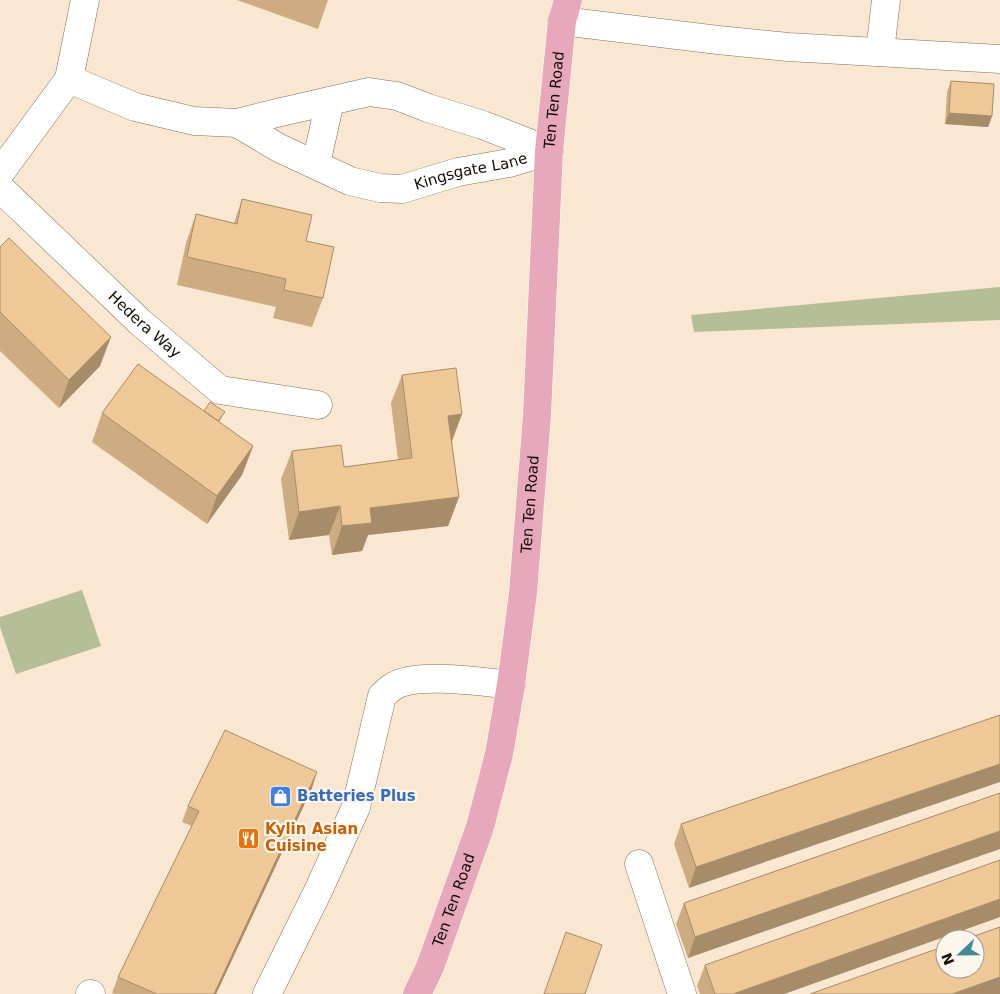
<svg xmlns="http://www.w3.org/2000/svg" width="1000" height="994" font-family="'DejaVu Sans',sans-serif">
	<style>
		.green { fill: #b5be96 }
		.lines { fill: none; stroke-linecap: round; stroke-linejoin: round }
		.minor-casing { stroke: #82725e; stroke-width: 29 }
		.major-casing { stroke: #fff; stroke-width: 29 }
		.minor { stroke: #fff; stroke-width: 28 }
		.major { stroke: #e8a8bc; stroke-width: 28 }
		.wall { fill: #cdac82 }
		.shaded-wall { fill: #a78c6a }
		.building { fill: #eec897; stroke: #a78c6a }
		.labels { text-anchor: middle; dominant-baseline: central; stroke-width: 4.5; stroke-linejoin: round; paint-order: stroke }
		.street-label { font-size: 15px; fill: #130d06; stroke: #fdf6ed }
		.shop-label { font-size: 15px; font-weight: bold; fill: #366cbe; stroke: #fdf6ed; text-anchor: start }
		.food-label { font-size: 15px; font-weight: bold; fill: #c56008; stroke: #fdf6ed; text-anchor: start }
	</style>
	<rect width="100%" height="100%" fill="#f9e7d1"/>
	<path class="green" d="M1000 287V320L694 332 691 315Z
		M82 590 101 646 16 674 0 627V617Z"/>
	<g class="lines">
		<defs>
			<g id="minor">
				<path d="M562 21 718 40 788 47 1000 59"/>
				<path d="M880 52 886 0"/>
				<path d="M69 79 135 107 194 121 237 123 281 112 369 92 397 96 428 108 483 125 549 151"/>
				<path id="s1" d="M237 123 279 148 350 181 380 188 402 189 458 172 509 163 549 151"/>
				<path d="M316 164 330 101"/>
				<path d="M0 173 69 79 85 0"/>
				<path id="s2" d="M0 188 140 322 220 390 318 405"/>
				<path d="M639 864 682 994"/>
				<path d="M90 994H91"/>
				<path d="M267 994 319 889 356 807 382 696C385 693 389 689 394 686 417 672 483 682 511 685"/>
			</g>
			<g id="major">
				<path id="s3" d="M417 994 430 967 480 827 499 754 511 685 523 593 537 415 549 151 562 21 568 0"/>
			</g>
		</defs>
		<use href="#minor" class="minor-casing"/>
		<use href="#major" class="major-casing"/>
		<use href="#minor" class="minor"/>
		<use href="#major" class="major"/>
	</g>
	<path class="wall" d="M237 0H328L318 29Z
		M951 81 992 116 988 127 945 124 947 92Z
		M242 199 306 241 323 298 312 327 273 318 276 307 177 285 186 243 196 214 234 223Z
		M0 247 100 366 59 408 0 351Z
		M402 375 462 414 452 442 459 497 448 526 368 535 362 551 332 555 329 535 289 540 281 479 292 451 344 467 398 460 391 403Z
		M204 411 222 418 219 422 253 446 242 475 207 524 92 442 102 413Z
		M1000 715 689 888 674 844 681 824Z
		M312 788 216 994H115L112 993 118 977 192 826 182 822 188 806Z
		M1000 793 688 958 676 924 684 903Z
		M1000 917 784 994H700L697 986 705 965Z"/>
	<path class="shaded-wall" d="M949 113 992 116 988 127 945 124Z
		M111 337 100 366 59 408 69 380Z
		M462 414 451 442 448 416Z
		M253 446 242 475 207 524 217 496Z
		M459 497 448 526 368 535 362 551 332 555 342 526 370 508Z
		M340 506 329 535 289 540 299 512Z
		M1000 764V782L689 888 696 867Z
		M317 772 312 788 216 994H214Z
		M1000 831V849L688 958 695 937Z
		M1000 899V917L784 994H733Z
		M1000 977V994H952Z"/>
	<path class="building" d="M951 81 994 84 992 116 949 113Z
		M242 199 312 215 306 241 334 247 323 298 284 290 286 279 187 257 196 214 237 224Z
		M9 238 111 337 69 380 0 312V247Z
		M138 364 253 446 217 496 102 413Z
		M456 368 462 414 448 416 459 497 370 508 372 523 342 526 340 506 299 512 292 451 341 445 344 467 412 458 402 375Z
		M210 402 225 412 218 421 204 411Z
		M1000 715V764L696 867 681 824Z
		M225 730 317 772 214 994H157L118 977 199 811 188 806Z
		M1000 793V831L695 937 684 903Z
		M1000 860V899L733 994H715L705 965Z
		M1000 927V977L952 994H810L945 946V969H975V939H966Z
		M566 932 602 945 585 994H544Z"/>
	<defs>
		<symbol id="shop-square" viewBox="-11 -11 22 22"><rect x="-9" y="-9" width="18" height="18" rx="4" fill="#3f7fe0" stroke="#fdf6ed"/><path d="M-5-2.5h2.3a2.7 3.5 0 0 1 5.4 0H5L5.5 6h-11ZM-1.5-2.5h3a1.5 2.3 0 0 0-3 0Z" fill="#fff"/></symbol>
		<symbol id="restaurant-square" viewBox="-11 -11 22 22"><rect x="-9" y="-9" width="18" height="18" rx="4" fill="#e8710a" stroke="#fdf6ed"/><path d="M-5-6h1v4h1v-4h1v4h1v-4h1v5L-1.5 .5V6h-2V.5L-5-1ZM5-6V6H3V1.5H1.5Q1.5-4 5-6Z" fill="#fff"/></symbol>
	</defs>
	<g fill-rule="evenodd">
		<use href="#shop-square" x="268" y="784" width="25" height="25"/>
		<use href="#restaurant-square" x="236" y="826" width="25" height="25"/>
	</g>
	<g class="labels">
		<g class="street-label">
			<text stroke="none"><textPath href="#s3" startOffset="911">Ten Ten Road</textPath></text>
			<text stroke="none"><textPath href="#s1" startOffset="251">Kingsgate Lane</textPath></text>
			<text stroke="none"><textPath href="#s2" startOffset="199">Hedera Way</textPath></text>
			<text stroke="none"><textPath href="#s3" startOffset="506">Ten Ten Road</textPath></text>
			<text stroke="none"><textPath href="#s3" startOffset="101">Ten Ten Road</textPath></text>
		</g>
		<g class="shop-label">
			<text x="297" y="796">Batteries Plus</text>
		</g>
		<g class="food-label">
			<text x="265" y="829">Kylin Asian<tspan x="265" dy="17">Cuisine</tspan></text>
		</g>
	</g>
	<g transform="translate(960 954) rotate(248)"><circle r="24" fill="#fdf6ed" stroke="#9f9991"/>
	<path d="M0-4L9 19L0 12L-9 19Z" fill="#458898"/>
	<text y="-8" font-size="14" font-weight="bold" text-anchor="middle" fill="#130d06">N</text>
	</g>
</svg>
